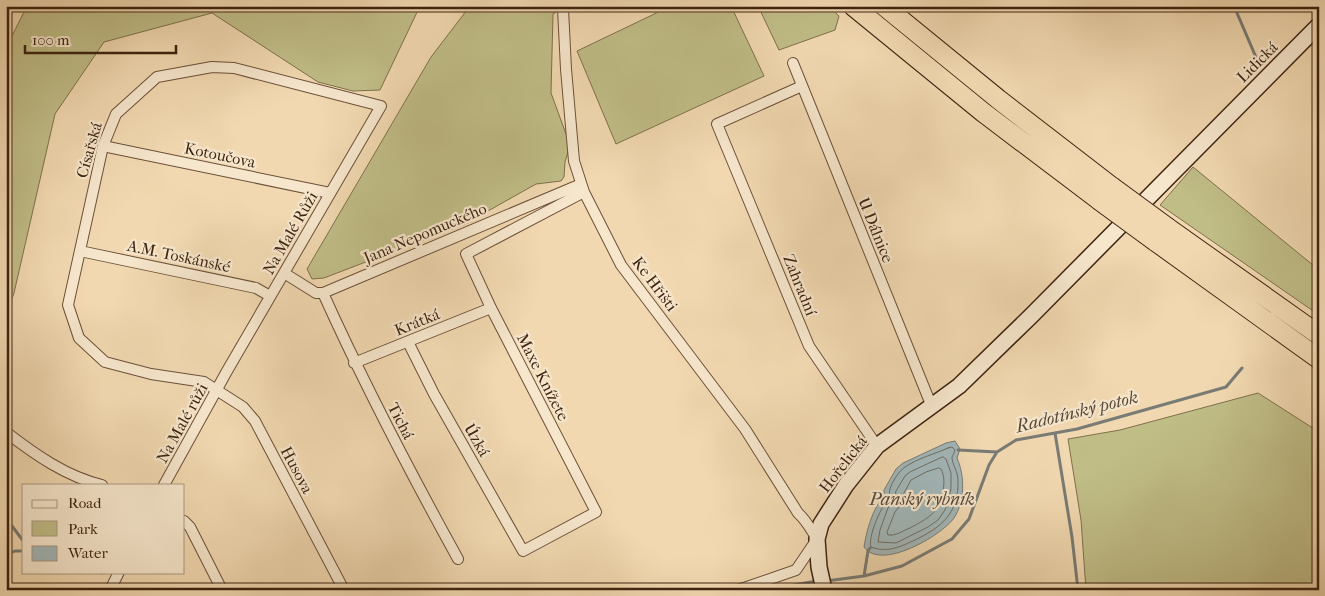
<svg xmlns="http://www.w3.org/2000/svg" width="1325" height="596" font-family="'IM FELL French Canon',serif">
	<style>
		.green { fill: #c0bd87; stroke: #7f704c }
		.water { fill: #a1b6b8; stroke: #797b75 }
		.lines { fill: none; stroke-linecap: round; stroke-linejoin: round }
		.shore { stroke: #706c64; stroke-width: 1 }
		.stream { stroke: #797b75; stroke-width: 3 }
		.street-casing { stroke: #6b5038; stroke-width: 12 }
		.secondary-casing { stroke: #3e2310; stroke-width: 18 }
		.highway-casing { stroke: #3e2310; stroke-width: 21 }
		.street { stroke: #f6e6cc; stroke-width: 10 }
		.secondary { stroke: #f6e6cc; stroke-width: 15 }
		.highway { stroke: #f1d8b0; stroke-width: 19 }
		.highway-bridge-casing { stroke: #3e2310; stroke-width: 21; stroke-linecap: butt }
		.highway-bridge { stroke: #f1d8b0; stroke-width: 19 }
		.labels { text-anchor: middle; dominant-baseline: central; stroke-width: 4.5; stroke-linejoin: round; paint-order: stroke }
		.street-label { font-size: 16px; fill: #3e2310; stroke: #f6e6cc }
		.water-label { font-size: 18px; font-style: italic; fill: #57483a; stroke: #f6e6cc }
	</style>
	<rect width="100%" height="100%" fill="#f1d8b0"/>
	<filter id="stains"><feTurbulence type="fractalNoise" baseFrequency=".004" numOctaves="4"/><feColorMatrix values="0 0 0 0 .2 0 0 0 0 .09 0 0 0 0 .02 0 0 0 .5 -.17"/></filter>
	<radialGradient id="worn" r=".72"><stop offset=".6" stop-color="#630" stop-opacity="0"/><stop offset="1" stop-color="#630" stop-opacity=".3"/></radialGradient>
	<path class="green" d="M27 6H420L380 90 353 91 318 82 212 13 104 42 55 114 14 293 6 316V48Z
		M470 6H567L553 14 551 93 570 145 565 162 564 177 561 181 536 184 465 224 324 278 312 279 307 269 431 57Z
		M671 6H731L764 76 616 144 577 51Z
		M758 6H828L839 16 835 30 779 50Z
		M1193 167 1319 270V315L1160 205Z
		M1258 393 1319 432V590H1086L1081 520 1068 439 1120 430Z"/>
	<path class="water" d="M955 441 960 449 957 458C965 476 965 501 954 518 941 536 881 571 864 547 866 533 873 506 884 497V490L896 469 903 463 946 443Z"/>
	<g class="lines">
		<path class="shore" d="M948 448 952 447 955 450C954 453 953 455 952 457 952 464 958 472 958 480 959 513 942 527 915 540 900 547 887 553 871 547 868 536 880 510 887 500 890 497 889 493 890 489 892 482 899 471 905 467 918 458 935 454 948 448Z
			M943 457 946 459 951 473V489L945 510 938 520 928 527 896 543 878 542 880 530 888 508 893 502 896 491 905 476 910 472Z
			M939 468 941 469C945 477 944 484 943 492 938 514 928 518 910 528 902 531 896 536 888 535L887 532 895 512 901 504 904 493 911 480 926 472Z"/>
		<path class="stream" d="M1234 6 1258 62
			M1316 266 1319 263
			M1055 433 1072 537 1078 590
			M958 450 997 452
			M6 518 24 542
			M6 555 15 551H24
			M101 572 102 573
			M864 576 868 551 870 548
			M826 581 864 576 902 566 952 539 969 519 989 465 997 452 1016 440 1077 429 1226 387 1242 368
			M764 590 817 581"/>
		<defs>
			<path id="street" d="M563 9 566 69 574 161 584 192 621 265 745 429 798 513C807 521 811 530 817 539L796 570 738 590
				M793 63 932 407
				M802 86 717 124 809 346 877 446
				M103 146 330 193
				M80 251 256 288 270 296
				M284 273 316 293H323L581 184
				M323 293C364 384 410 472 458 559
				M408 342 434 394 523 551 596 512 491 308 466 254 584 192
				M354 363 491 308
				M6 432C34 454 67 477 102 485
				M164 485 227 371 381 106 234 68 212 67 157 77 116 114 103 146 68 305 79 338 105 362 151 374 204 382 243 407 255 421 344 590
				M184 521 190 527 222 590
				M110 590 119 572"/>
			<path id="secondary" d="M824 590 819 567 817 539 821 524 846 485 877 446 959 386 1031 316 1319 25"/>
			<path id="highway" d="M853 6 984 113 1099 200
				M884 6 998 99 1112 187
				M1168 228 1319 335
				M1155 241 1319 359"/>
		</defs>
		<use href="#street" class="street-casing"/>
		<use href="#secondary" class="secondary-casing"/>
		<use href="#highway" class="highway-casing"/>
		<use href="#street" class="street"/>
		<use href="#secondary" class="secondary"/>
		<use href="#highway" class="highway"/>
		<defs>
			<path id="highway-bridge" d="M1112 187 1168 228
				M1099 200 1155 241"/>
		</defs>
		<use href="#highway-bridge" class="highway-bridge-casing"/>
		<use href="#highway-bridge" class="highway-bridge"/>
	</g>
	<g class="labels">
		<g class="street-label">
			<text transform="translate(1257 62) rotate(-45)">Lidická</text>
			<text transform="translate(89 150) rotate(-74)">Císařská</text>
			<text transform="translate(220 155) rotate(12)">Kotoučova</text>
			<text transform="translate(876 230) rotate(68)">U Dálnice</text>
			<text transform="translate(290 233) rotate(-60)">Na Malé Růži</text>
			<text transform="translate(425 233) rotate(-23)">Jana Nepomuckého</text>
			<text transform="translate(179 256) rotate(12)">A.M. Toskánské</text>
			<text transform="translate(655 284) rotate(53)">Ke Hřišti</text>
			<text transform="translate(800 285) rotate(68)">Zahradní</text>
			<text transform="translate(417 322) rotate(-22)">Krátká</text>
			<text transform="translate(543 377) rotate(63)">Maxe Knížete</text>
			<text transform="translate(401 421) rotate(63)">Tichá</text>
			<text transform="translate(182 423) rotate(-61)">Na Malé růži</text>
			<text transform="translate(477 440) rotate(60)">Úzká</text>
			<text transform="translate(843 464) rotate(-52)">Hořelická</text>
			<text transform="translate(297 470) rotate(62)">Husova</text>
		</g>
		<g class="water-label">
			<text transform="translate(1077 412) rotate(-14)">Radotínský potok</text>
			<text x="922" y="499">Panský rybník</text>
		</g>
	</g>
	<rect width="1325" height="596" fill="none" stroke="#f1d8b0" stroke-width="25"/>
	<rect x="8" y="8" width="1310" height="581" fill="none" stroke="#3e2310" stroke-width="2.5"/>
	<rect x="12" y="12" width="1300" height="571" fill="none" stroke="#3e2310"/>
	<rect x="22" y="484" width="162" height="90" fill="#f6e6cc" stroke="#ac9881"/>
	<rect x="32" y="500" width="25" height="8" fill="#f6e6cc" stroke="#ac9881"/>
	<text x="68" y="508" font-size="15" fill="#3e2310">Road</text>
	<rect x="32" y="521" width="25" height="15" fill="#c0bd87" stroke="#ac9881"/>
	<text x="68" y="534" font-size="15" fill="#3e2310">Park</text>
	<rect x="32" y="546" width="25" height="15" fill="#a1b6b8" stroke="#ac9881"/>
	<text x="68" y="558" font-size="15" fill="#3e2310">Water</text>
	<path d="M25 45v8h151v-8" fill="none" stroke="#3e2310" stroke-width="2.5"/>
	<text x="32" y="45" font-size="15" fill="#3e2310" stroke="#f6e6cc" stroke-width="4" paint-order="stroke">100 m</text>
	<rect width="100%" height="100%" filter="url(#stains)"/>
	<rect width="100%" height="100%" fill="url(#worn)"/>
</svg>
